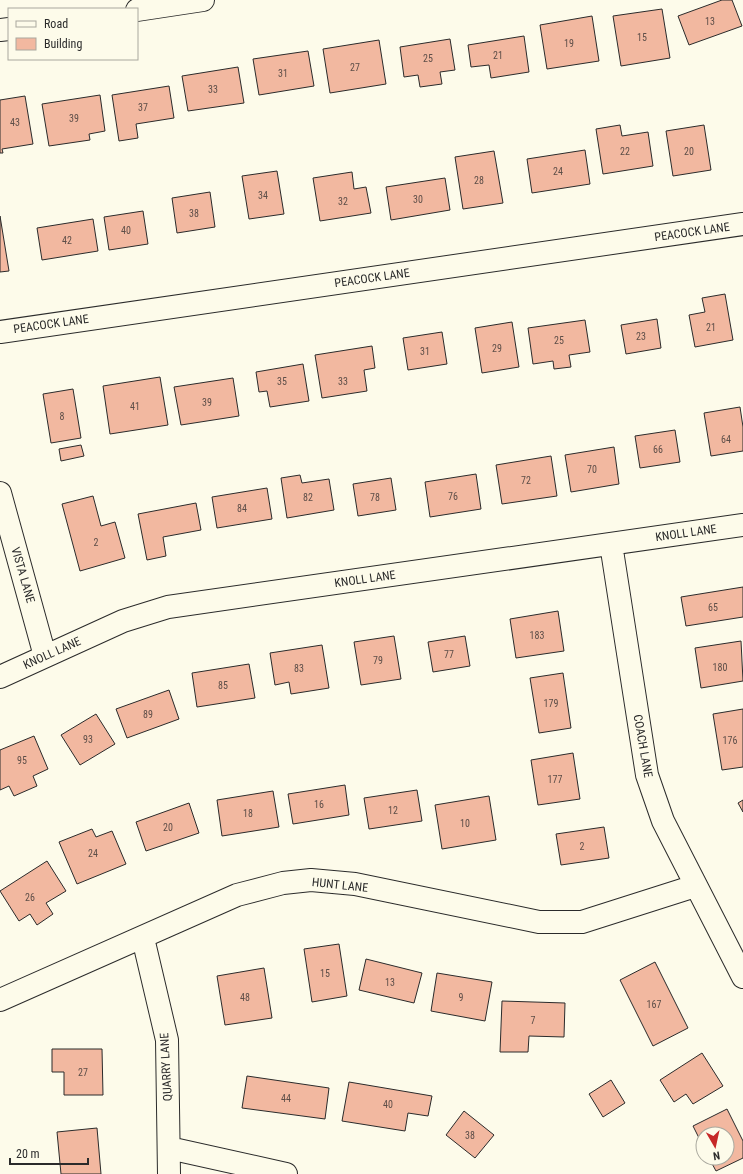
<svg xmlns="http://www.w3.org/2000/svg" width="743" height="1174" font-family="'Roboto Condensed',sans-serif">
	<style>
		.building { fill: #f2b8a0; stroke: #2b2b2b }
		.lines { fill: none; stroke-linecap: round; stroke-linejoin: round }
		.street-casing { stroke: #2b2b2b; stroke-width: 24 }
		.street { stroke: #fdfbea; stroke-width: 22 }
		.labels { text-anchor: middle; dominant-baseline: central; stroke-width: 3; stroke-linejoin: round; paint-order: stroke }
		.number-label { font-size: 10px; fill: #5d4e48 }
		.street-label { font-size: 12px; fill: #2b2b2b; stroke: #fdfbea }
	</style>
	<rect width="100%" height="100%" fill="#fdfbea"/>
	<path class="building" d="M722 0H732L742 26 689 45 678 16Z
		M662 9 670 58 621 66 613 16Z
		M592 16 599 61 547 69 540 25Z
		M524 36 529 72 491 78 489 65 471 67 468 45Z
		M450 39 455 70 440 72 442 84 420 87 418 75 404 77 400 47Z
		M379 40 386 84 330 93 323 49Z
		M308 51 314 86 259 95 253 59Z
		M238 67 244 103 188 111 182 76Z
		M169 86 174 118 136 124 138 138 119 141 112 95Z
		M100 95 105 131 89 134 90 140 49 146 42 104Z
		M25 96 33 144 2 149 3 153H0V100Z
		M620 125 622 136 648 132 653 166 603 174 596 129Z
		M704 125 711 170 673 176 666 131Z
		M585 150 590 184 532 193 527 159Z
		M494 151 503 203 463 209 455 157Z
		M277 171 284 214 249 219 242 176Z
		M352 172 354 189 366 187 371 213 320 221 313 178Z
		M445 178 450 210 391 220 386 187Z
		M210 192 215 227 177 233 172 198Z
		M143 211 148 244 109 250 104 217Z
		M0 216 9 271 0 272Z
		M93 219 98 251 42 260 37 228Z
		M725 294 733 340 695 347 689 315 705 312 702 298Z
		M657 319 661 348 626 354 621 325Z
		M585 320 590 352 569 355 571 367 554 369 553 361 533 364 528 328Z
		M512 322 519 367 482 373 475 328Z
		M442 332 447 364 408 370 403 338Z
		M372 346 375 368 364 370 367 391 322 398 315 355Z
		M303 364 309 401 270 407 267 391 259 392 256 372Z
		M160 377 168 425 110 434 103 386Z
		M233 378 239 416 181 425 174 387Z
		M73 389 81 438 51 443 43 394Z
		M740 407 743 427V451L711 456 704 413Z
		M675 430 680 462 640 468 635 436Z
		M81 445 84 456 61 461 59 449Z
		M614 447 619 484 571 492 565 455Z
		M551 456 557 496 502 504 496 465Z
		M476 474 481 509 430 517 425 482Z
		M300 475 302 483 329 479 334 510 287 518 281 478Z
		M391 478 396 510 358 516 353 484Z
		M267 488 272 519 217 528 212 497Z
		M93 496 101 526 115 522 125 558 80 571 62 504Z
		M196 503 201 530 163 537 166 556 147 560 138 514Z
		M743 587V617L686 626 681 597Z
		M558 611 564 651 516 658 510 619Z
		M394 636 401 679 361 685 354 642Z
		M465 636 470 666 433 672 428 642Z
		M741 641 743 681 701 688 695 648Z
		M322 645 329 688 291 694 289 682 275 685 270 653Z
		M249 664 255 698 197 707 192 673Z
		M563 673 571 728 539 733 530 678Z
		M169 690 179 719 127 738 116 709Z
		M743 709V767L722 770 713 714Z
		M96 714 115 744 80 765 61 735Z
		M34 736 48 769 33 776 37 786 14 796 9 786 0 790V750Z
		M573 753 580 799 538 805 531 760Z
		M345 785 349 815 293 824 288 794Z
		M417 790 422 821 369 829 364 798Z
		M273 791 279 827 222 836 217 800Z
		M489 796 496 840 442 849 435 805Z
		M743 800V812L738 803Z
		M189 803 199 833 146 851 136 822Z
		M604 827 609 858 561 865 556 834Z
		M92 829 96 837 112 831 126 864 77 884 59 842Z
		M47 861 66 891 46 903 53 914 37 925 30 914 19 921 0 891Z
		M339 944 347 996 312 1002 304 949Z
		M366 959 422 973 414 1003 359 990Z
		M655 962 688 1028 653 1046 620 980Z
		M264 968 272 1018 225 1025 217 976Z
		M437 973 492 982 485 1021 431 1011Z
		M502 1001 565 1003 564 1037 529 1036 528 1052H500Z
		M52 1049H102L103 1095H64V1072H52Z
		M702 1053 723 1086 693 1104 686 1094 674 1102 660 1080Z
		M247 1076 329 1088 325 1119 242 1108Z
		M611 1080 625 1103 603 1117 589 1094Z
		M349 1082 432 1096 428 1116 408 1113 405 1131 342 1121Z
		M727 1109 743 1141V1158L716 1171 709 1158H727V1134H703V1146L693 1126Z
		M464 1111 494 1135 475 1158 446 1135Z
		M97 1128 101 1174H61L57 1132Z"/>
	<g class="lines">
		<defs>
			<path id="street" d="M137 10 203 0
				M0 30 9 29
				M0 332 743 224
				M0 493 45 656
				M611 544 647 775 663 821 743 977
				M0 677 123 621 168 607 743 525
				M143 938 167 1040 169 1174
				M0 1000 237 895 283 883 311 880 355 884 539 922H582L695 886
				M169 1148 286 1174"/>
		</defs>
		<use href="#street" class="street-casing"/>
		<use href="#street" class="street"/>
	</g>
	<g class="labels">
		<g class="number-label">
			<text x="710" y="21">13</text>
			<text x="642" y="37">15</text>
			<text x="569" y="43">19</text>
			<text x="498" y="55">21</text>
			<text x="428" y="58">25</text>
			<text x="355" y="67">27</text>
			<text x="283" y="73">31</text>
			<text x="213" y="89">33</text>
			<text x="143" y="107">37</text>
			<text x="74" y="118">39</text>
			<text x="15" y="122">43</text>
			<text x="625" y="151">22</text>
			<text x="689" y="151">20</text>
			<text x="558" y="171">24</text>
			<text x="479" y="180">28</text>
			<text x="263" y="195">34</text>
			<text x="418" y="199">30</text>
			<text x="343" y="201">32</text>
			<text x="194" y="213">38</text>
			<text x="126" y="230">40</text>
			<text x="67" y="240">42</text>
			<text x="711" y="327">21</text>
			<text x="641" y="336">23</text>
			<text x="559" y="340">25</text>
			<text x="497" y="348">29</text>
			<text x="425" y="351">31</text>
			<text x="282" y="381">35</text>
			<text x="343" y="381">33</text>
			<text x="207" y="402">39</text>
			<text x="135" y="406">41</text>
			<text x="62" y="416">8</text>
			<text x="726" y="439">64</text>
			<text x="658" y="449">66</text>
			<text x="592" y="469">70</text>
			<text x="526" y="480">72</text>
			<text x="453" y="496">76</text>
			<text x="308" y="497">82</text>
			<text x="375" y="497">78</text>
			<text x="242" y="508">84</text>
			<text x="96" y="542">2</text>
			<text x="713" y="607">65</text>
			<text x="537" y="635">183</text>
			<text x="449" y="654">77</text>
			<text x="378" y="660">79</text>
			<text x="720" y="667">180</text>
			<text x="299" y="668">83</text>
			<text x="223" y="685">85</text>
			<text x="551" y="703">179</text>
			<text x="148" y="714">89</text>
			<text x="88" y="739">93</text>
			<text x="730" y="740">176</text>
			<text x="22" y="760">95</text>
			<text x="555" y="779">177</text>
			<text x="319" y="804">16</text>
			<text x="393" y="810">12</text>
			<text x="248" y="813">18</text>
			<text x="465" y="823">10</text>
			<text x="168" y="827">20</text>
			<text x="582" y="846">2</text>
			<text x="93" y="853">24</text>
			<text x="30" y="897">26</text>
			<text x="325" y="973">15</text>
			<text x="390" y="982">13</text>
			<text x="245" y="997">48</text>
			<text x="461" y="997">9</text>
			<text x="654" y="1004">167</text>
			<text x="533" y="1020">7</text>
			<text x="83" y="1072">27</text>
			<text x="286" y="1098">44</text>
			<text x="388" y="1104">40</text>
			<text x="470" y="1135">38</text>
		</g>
		<g class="street-label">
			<text transform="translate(692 232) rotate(-8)">PEACOCK LANE</text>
			<text transform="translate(372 278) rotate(-8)">PEACOCK LANE</text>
			<text transform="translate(51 324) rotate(-8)">PEACOCK LANE</text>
			<text transform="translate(686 533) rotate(-8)">KNOLL LANE</text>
			<text transform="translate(23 575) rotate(74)">VISTA LANE</text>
			<text transform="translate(365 579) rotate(-8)">KNOLL LANE</text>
			<text transform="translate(52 653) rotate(-24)">KNOLL LANE</text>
			<text transform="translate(643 746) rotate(80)">COACH LANE</text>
			<text transform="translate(340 885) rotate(6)">HUNT LANE</text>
			<text transform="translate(166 1067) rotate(-93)">QUARRY LANE</text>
		</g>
	</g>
	<rect x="8" y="8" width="130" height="52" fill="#fdfbea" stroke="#a9a89e"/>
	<rect x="16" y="21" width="20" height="6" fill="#fdfbea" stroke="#a9a89e"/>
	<text x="44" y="28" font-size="12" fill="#2b2b2b">Road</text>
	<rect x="16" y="38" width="20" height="12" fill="#f2b8a0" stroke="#a9a89e"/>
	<text x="44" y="48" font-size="12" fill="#2b2b2b">Building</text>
	<g transform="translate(715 1146) rotate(171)"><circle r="19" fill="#fdfbea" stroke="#a9a89e"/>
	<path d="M0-3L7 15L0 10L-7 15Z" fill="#c62828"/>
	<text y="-6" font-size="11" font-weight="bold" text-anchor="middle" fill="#2b2b2b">N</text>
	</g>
	<path d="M10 1158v6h78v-6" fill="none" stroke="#2b2b2b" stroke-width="2"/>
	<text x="16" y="1158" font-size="12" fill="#2b2b2b" stroke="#fdfbea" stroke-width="3" paint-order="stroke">20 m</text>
</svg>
